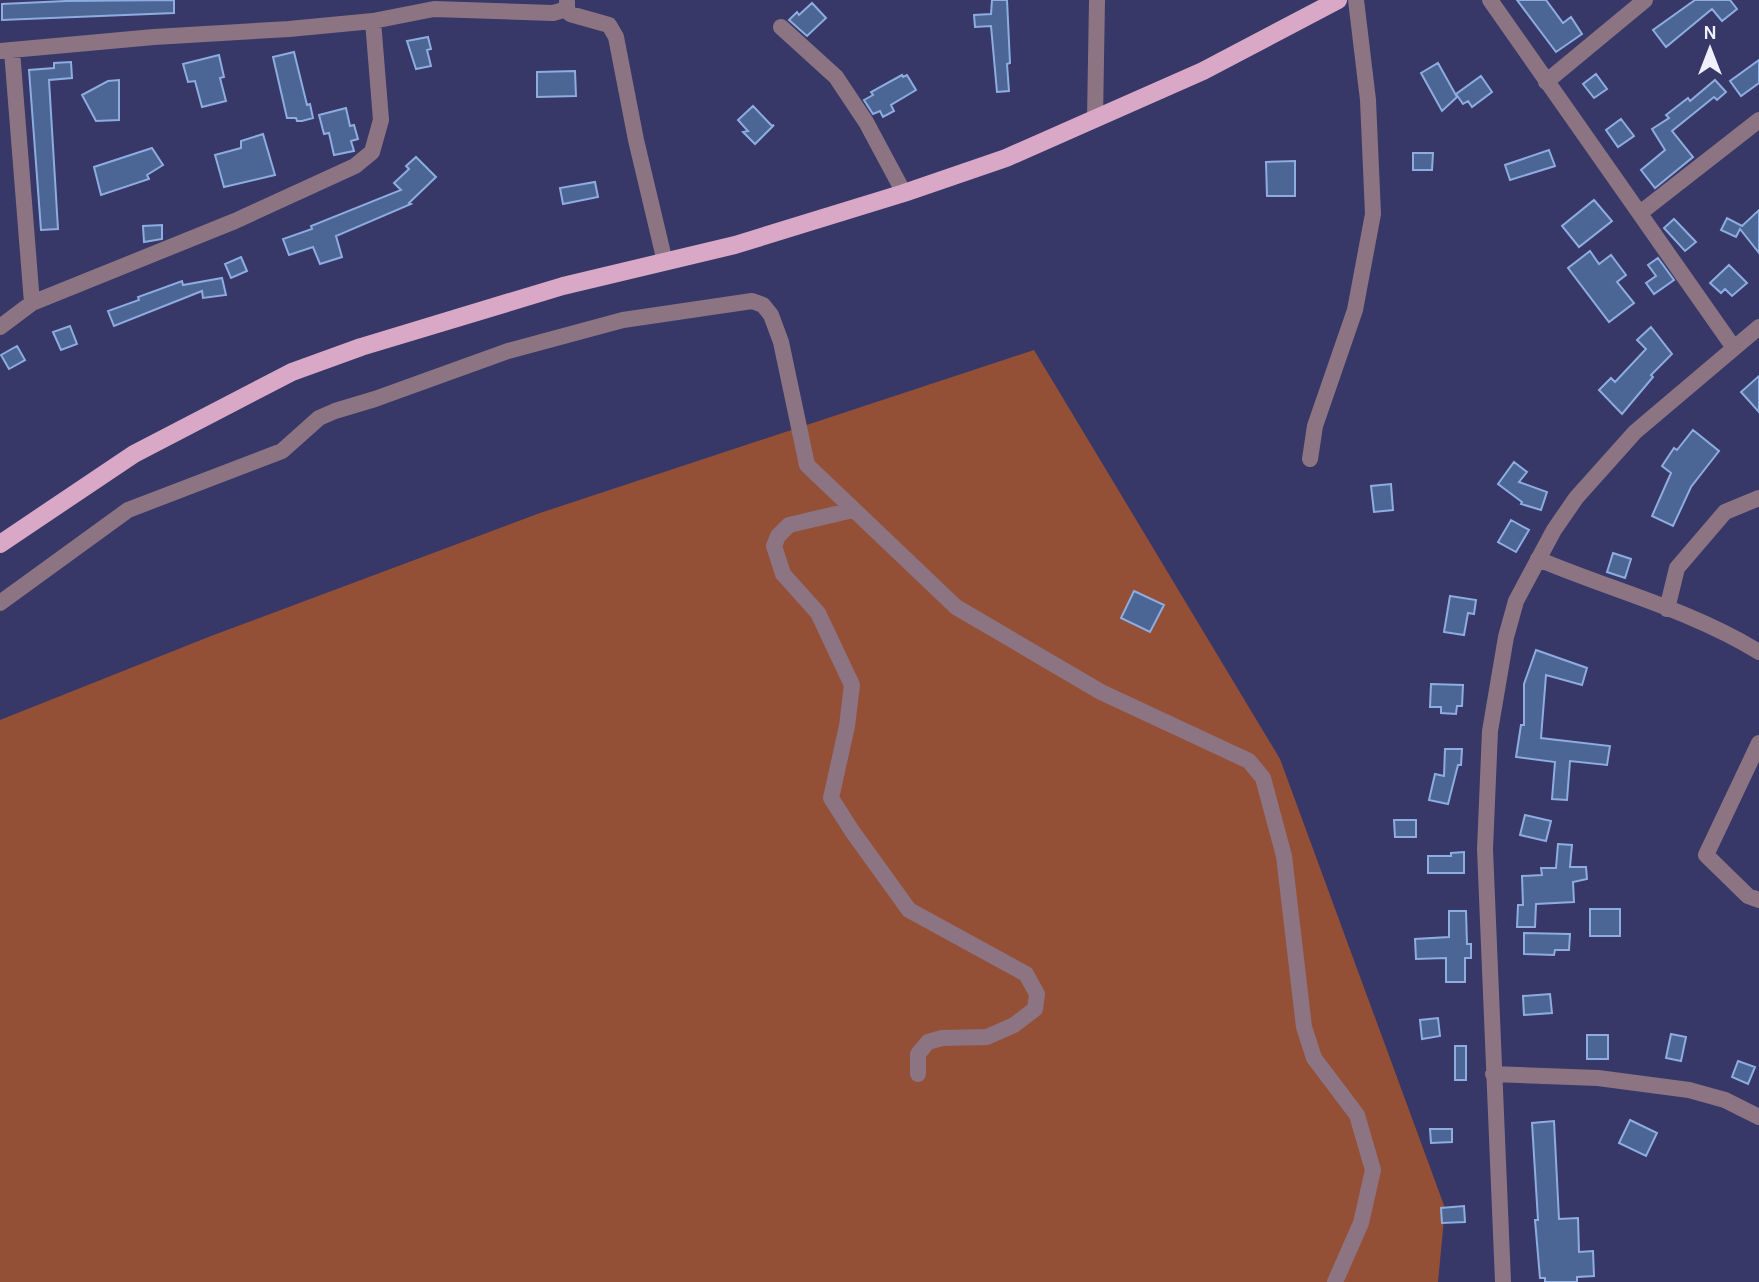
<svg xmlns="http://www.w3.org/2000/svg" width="1759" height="1282" font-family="Karla,sans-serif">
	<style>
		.green { fill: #945036 }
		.building { fill: #4b6695; stroke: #8eacdf; stroke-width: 2 }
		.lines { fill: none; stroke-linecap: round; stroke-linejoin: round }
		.minor { stroke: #8c7483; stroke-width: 16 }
		.major { stroke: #d8a8c6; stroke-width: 18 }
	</style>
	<rect width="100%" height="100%" fill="#373868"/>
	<path class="green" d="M1034 350 1280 759 1445 1208 1438 1282H0V720L211 636 540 513Z"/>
	<path class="building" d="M174 0V13L2 20V4L66 1Z
		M992 0H1007L1010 63 1007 64 1009 91 997 92 991 26 975 27 974 15 991 14Z
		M1517 0H1546L1563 23 1571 17 1582 34 1556 52Z
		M1695 0H1730L1737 9 1722 21 1712 9 1666 47 1653 30Z
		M812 3 826 18 807 36 789 20 797 12 799 15Z
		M428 37 431 49 427 50 431 66 416 69 407 41Z
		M294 52 307 105 310 104 313 118 302 121H297L296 118H287L273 57Z
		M219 55 224 77 220 78 226 101 202 107 195 81 188 82 183 64Z
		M1759 60V83L1741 96 1730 81Z
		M71 62 72 78 49 80 58 229 41 230 29 70 54 68V63Z
		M1438 63 1457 97 1442 111 1421 73Z
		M575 71 576 96 537 97V72Z
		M1596 74 1607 89 1594 98 1583 84Z
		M902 75 903 77 907 75 916 90 891 105 894 111 883 117 880 111 873 114 864 100 873 95 871 92Z
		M1481 76 1492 92 1472 107 1468 101 1463 104 1456 94Z
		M119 80V120L96 121 82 95 108 81Z
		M1715 80 1726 92 1717 100 1714 97 1672 131 1693 157 1655 188 1641 170 1665 150 1652 129 1669 118 1666 115 1688 98 1690 101Z
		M753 106 772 126 774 125 755 144 743 132 748 131 738 120Z
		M346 108 350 126 354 125 358 139 351 141 354 151 334 155 329 133 324 134 319 115Z
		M1621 119 1634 136 1618 147 1606 130Z
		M263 134 275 175 224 187 215 155 241 148V141Z
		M152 148 163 165 147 175 149 179 101 195 94 167Z
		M1549 150 1555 166 1510 180 1505 165Z
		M1413 153H1433L1432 170H1413Z
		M416 157 436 177 409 203 411 204 336 236 342 257 320 264 313 247 289 255 283 239 312 229 311 226 401 190 394 183 409 169 406 166Z
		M1295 161V196H1267L1266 162Z
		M595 182 598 197 563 204 560 188Z
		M1594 200 1612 221 1579 247 1562 226Z
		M1759 210V253L1740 229 1736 237 1721 230 1727 218 1742 226Z
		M1674 219 1696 242 1685 251 1664 228Z
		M162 225V239L144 242 143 226Z
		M1590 251 1599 264 1611 255 1626 275 1617 282 1634 303 1609 322 1568 268Z
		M241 257 247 271 231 278 225 264Z
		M1658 258 1674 280 1654 294 1646 283 1656 276 1648 265Z
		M1729 265 1747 283 1732 296 1725 289 1721 293 1710 283Z
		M222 278 226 295 203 298 202 291 114 326 108 311 139 300 138 297 182 281 183 285Z
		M70 326 77 344 61 350 53 332Z
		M1651 327 1672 354 1651 375 1653 377 1622 414 1599 390 1611 378 1615 382 1646 349 1637 340Z
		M17 346 25 360 9 369 1 355Z
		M1759 376V412L1741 392Z
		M1693 430 1719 451 1691 487 1673 526 1652 516 1671 473 1662 466 1674 448 1677 450Z
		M1514 462 1527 472 1519 482 1547 492 1541 510 1521 504 1522 502 1498 484Z
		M1391 484 1393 510 1374 512 1371 486Z
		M1511 520 1529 530 1516 552 1498 542Z
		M1613 553 1631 559 1625 578 1607 572Z
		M1134 591 1164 605 1150 632 1121 618Z
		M1450 596 1476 600 1474 614 1468 613 1464 635 1444 632Z
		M1536 650 1587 668 1582 685 1546 675 1541 738 1610 746 1607 765 1570 761 1567 800 1552 799 1555 762 1516 757 1521 725H1524V684Z
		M1431 684 1463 685 1462 706H1457L1456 714 1441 713V707H1430Z
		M1445 749H1462L1461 765H1458L1448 804 1429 800 1435 774 1444 776Z
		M1525 815 1551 821 1546 841 1520 835Z
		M1394 820H1416V837H1395Z
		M1558 844 1572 845 1570 867H1586L1587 879 1573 882 1574 902 1536 904 1535 927H1517L1518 905H1523L1522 876 1542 875 1541 868H1556Z
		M1464 852V873H1428V856H1451V853Z
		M1590 909H1620V936H1590Z
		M1449 911H1466L1467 944H1471V958H1465V982H1446V958L1416 959 1415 939 1449 937Z
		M1524 933 1570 934 1569 950H1555L1554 955 1524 954Z
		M1550 994 1552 1013 1524 1015 1523 996Z
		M1438 1018 1440 1036 1422 1039 1420 1020Z
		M1671 1034 1686 1037 1681 1061 1666 1058Z
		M1587 1035H1608V1059H1587Z
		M1455 1046H1466V1080H1455Z
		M1738 1061 1755 1067 1748 1084 1732 1077Z
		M1630 1120 1657 1133 1646 1156 1619 1143Z
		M1554 1121 1559 1219 1578 1218 1579 1252 1593 1251 1594 1276 1577 1277V1282H1545V1278H1540L1535 1220H1538L1532 1123Z
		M1430 1129H1452V1142L1431 1143Z
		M1464 1206 1465 1222 1442 1223 1441 1208Z"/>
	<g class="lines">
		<path class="minor" d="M1490 0 1734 348
			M567 2V9L570 14 609 25 616 37 636 140 665 262
			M781 27 836 77 866 122 904 193
			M0 51 154 37 289 29 373 21 434 9 553 13 567 9
			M12 51 32 303
			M1546 82 1645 0
			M1095 119 1097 0
			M1640 213 1759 120
			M0 327 32 303 235 221 355 166 372 152 381 120 373 21
			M1310 459 1315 426 1355 310 1373 214 1368 100 1356 0
			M853 510 789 525 778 536 774 546 783 574 818 613 852 685 847 726 831 798 852 831 909 910 1026 974 1037 994 1035 1009 1014 1025 987 1037 942 1038 928 1042 918 1054V1074
			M1538 559C1611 590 1691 610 1759 652
			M0 603 128 510 282 451 319 418 335 411 375 399 508 351 623 320 752 301 763 305 771 315 781 342 807 465 956 607 1101 692 1249 761 1263 778 1284 856 1304 1027 1314 1058 1357 1115 1373 1170 1361 1223 1335 1282
			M1667 609 1677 568 1725 512 1759 498
			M1759 743 1706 855 1748 896 1759 900
			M1493 1074 1598 1078 1689 1090 1725 1100 1759 1117
			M1503 1282 1485 849 1490 731 1506 637 1516 601 1554 530 1576 498 1635 432 1759 327"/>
		<path class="major" d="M0 544 134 454 292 372 361 347 563 286 735 245 904 193 1006 158 1203 71 1338 0"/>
	</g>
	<g transform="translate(1710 49)" stroke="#373868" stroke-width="5" paint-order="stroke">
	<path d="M0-5L12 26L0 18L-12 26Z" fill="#eff0fc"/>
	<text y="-10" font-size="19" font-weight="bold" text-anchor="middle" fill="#eff0fc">N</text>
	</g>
</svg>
